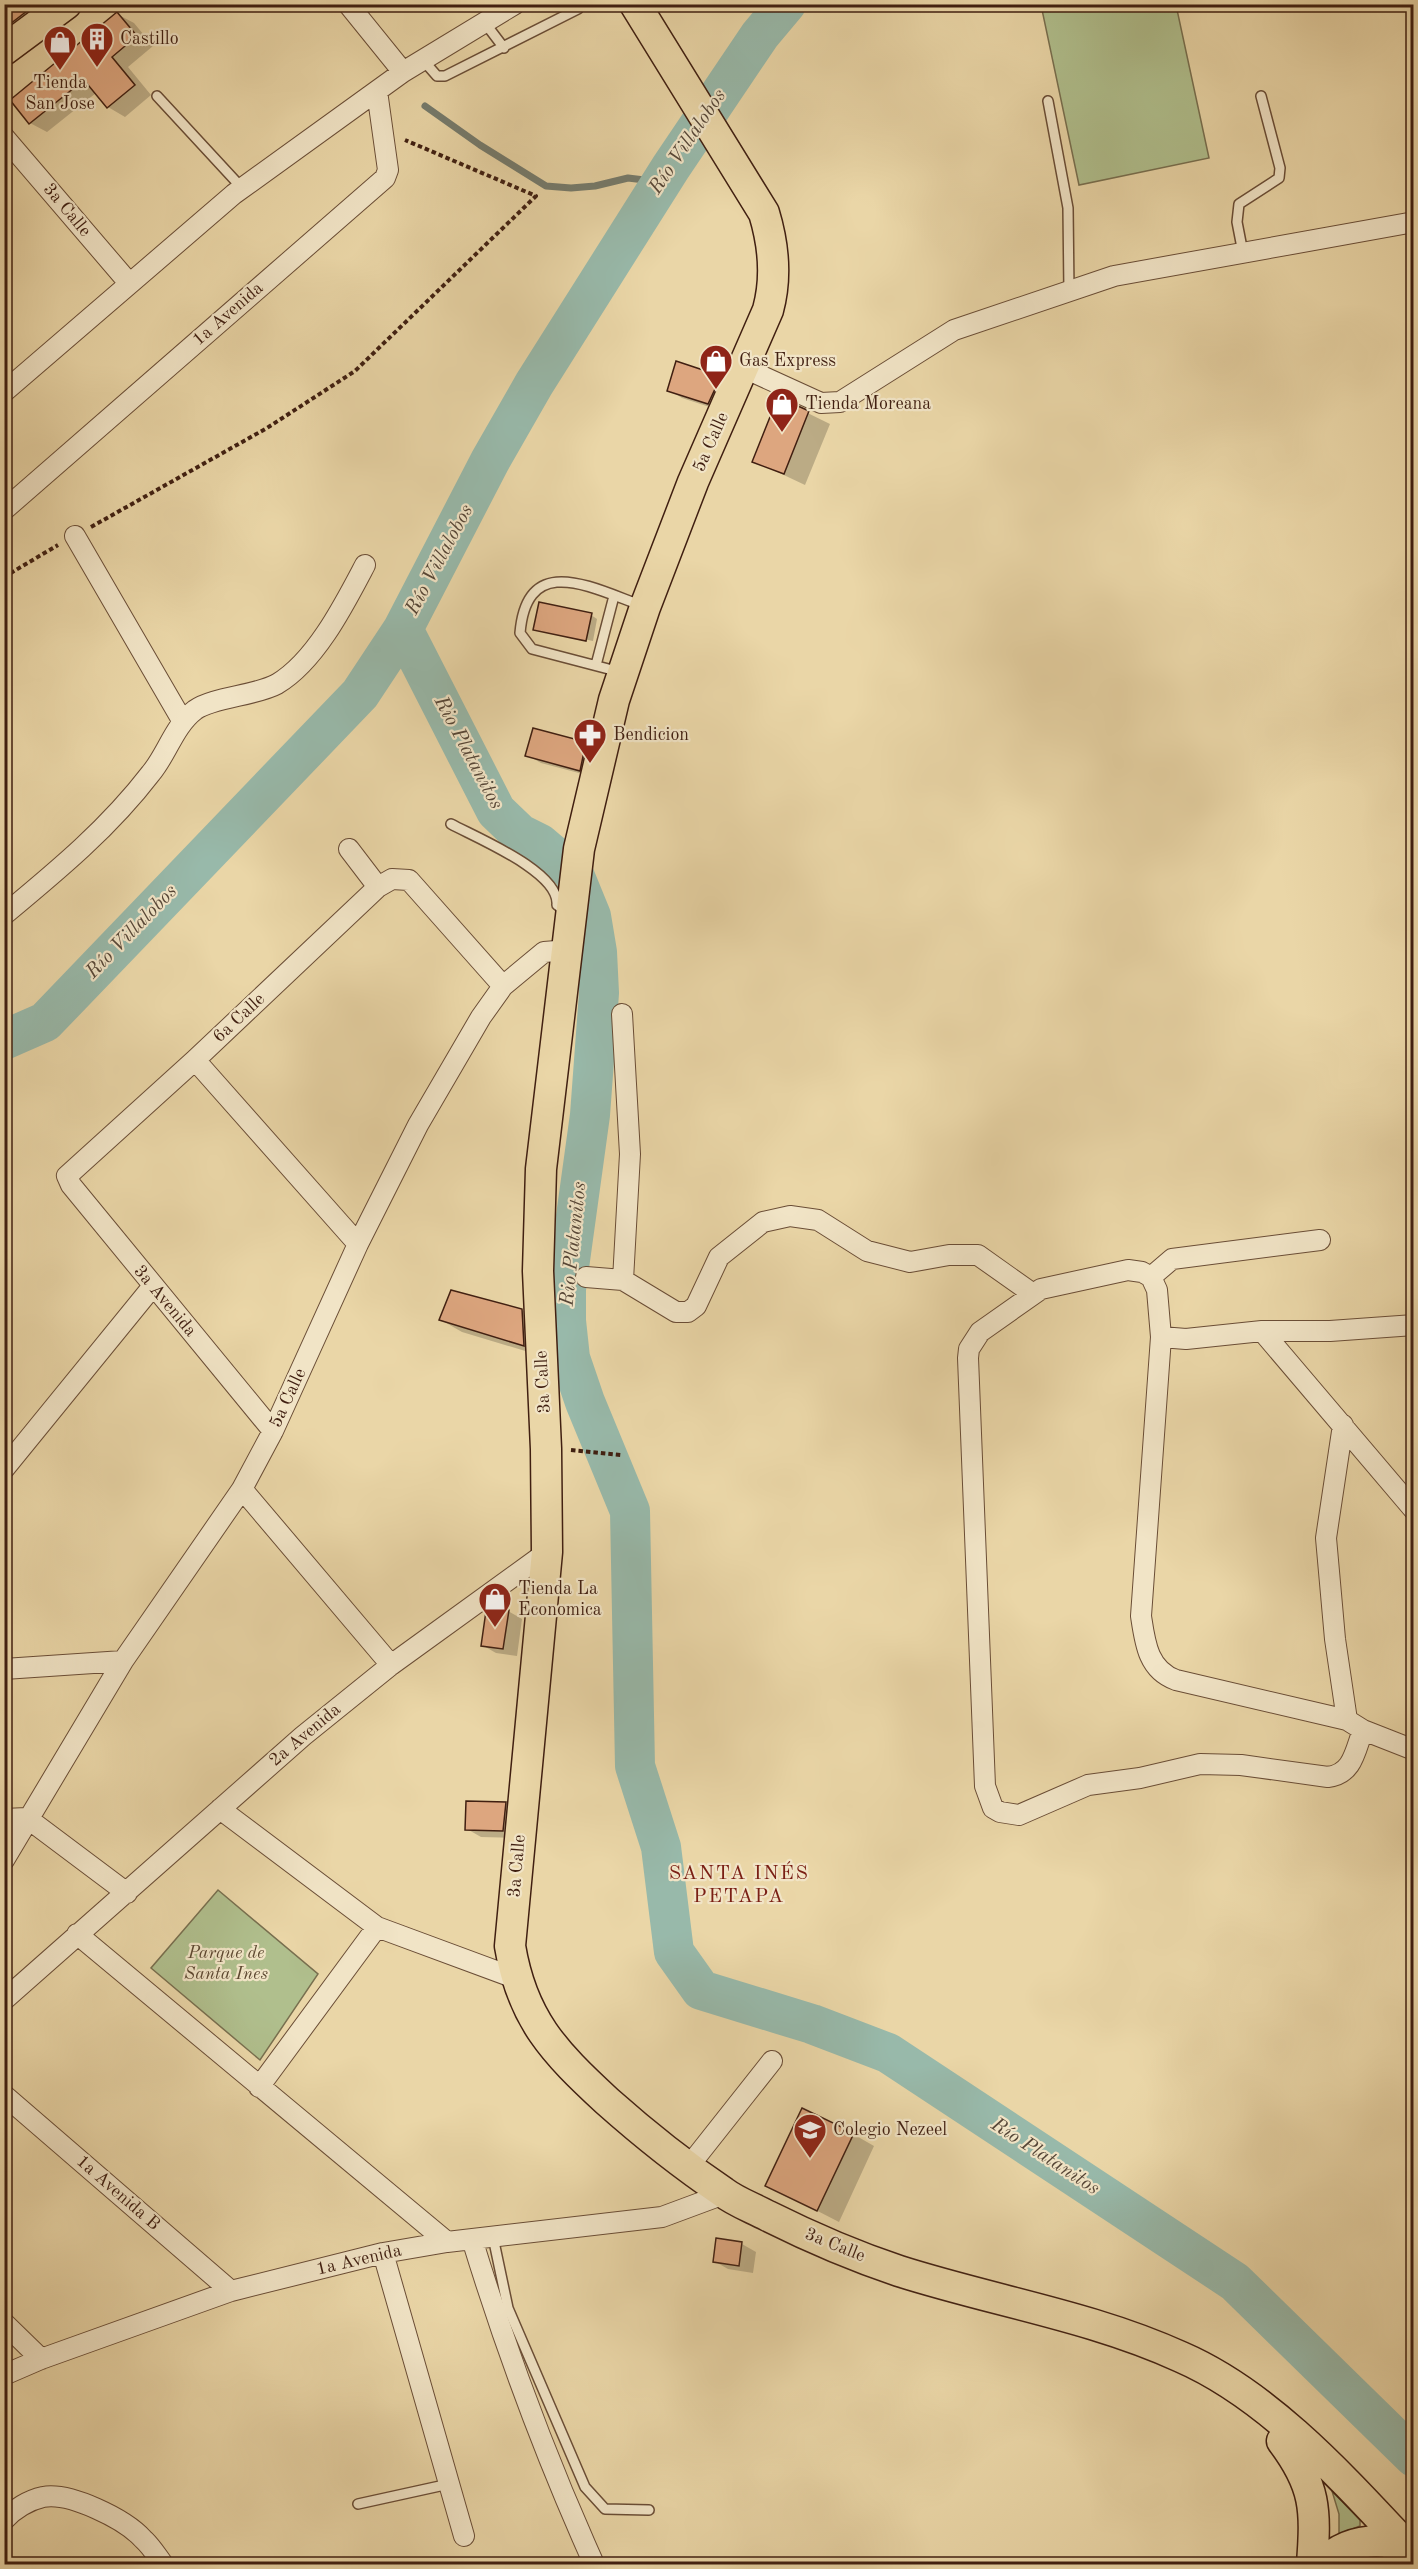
<svg xmlns="http://www.w3.org/2000/svg" width="1418" height="2569" font-family="'Old Standard TT',serif">
	<style>
		.green { fill: #b0bf8d; stroke: #786f4f; stroke-width: 1.5 }
		.shadow { fill: #0003 }
		.lines { fill: none; stroke-linecap: round; stroke-linejoin: round }
		.stream { stroke: #757b6d; stroke-width: 7 }
		.river { stroke: #98b9aa; stroke-width: 40 }
		.building { fill: #dda67f; stroke: #401f11; stroke-width: 1.5 }
		.service-casing { stroke: #6a4d36; stroke-width: 12 }
		.minor-casing { stroke: #6a4d36; stroke-width: 22 }
		.primary-casing { stroke: #401f11; stroke-width: 33 }
		.path { stroke: #401f11; stroke-width: 4; stroke-dasharray: 4.5 3; stroke-linecap: butt }
		.service { stroke: #f1e4c6; stroke-width: 9 }
		.minor { stroke: #f1e4c6; stroke-width: 20 }
		.primary { stroke: #ead6a7; stroke-width: 30 }
		.labels { text-anchor: middle; dominant-baseline: central; stroke-width: 4.5; stroke-linejoin: round; paint-order: stroke }
		.poi-label { font-size: 18px; fill: #401f11; stroke: #f1e4c6; text-anchor: start }
		.street-label { font-size: 18px; fill: #401f11; stroke: #f1e4c6 }
		.park-label { font-size: 18px; font-style: italic; fill: #5c4730; stroke: #f1e4c6 }
		.water-label { font-size: 20px; font-style: italic; fill: #564637; stroke: #f1e4c6 }
		.neighbourhood-label { font-size: 20px; letter-spacing: 1.5px; fill: #7a1f14; stroke: #f1e4c6 }
	</style>
	<rect width="100%" height="100%" fill="#ead6a7"/>
	<filter id="stains"><feTurbulence type="fractalNoise" baseFrequency=".00333" numOctaves="4"/><feColorMatrix values="0 0 0 0 .2 0 0 0 0 .09 0 0 0 0 .02 0 0 0 .5 -.17"/></filter>
	<radialGradient id="worn" r=".72"><stop offset=".6" stop-color="#630" stop-opacity="0"/><stop offset="1" stop-color="#630" stop-opacity=".3"/></radialGradient>
	<path class="green" d="M1041 5H1176L1209 158 1079 185Z
		M218 1890 318 1974 260 2060 151 1968Z
		M1332 2491 1360 2520V2526L1339 2534V2514Z"/>
	<path class="shadow" d="M4 4H59L25 31 11 23Z
		M117 14 134 23 153 46 128 67 151 95 125 117 108 107 96 93 47 132 30 123Z
		M720 377 734 385 722 411 682 398 669 390Z
		M779 399 830 424 805 485 754 461Z
		M591 615 597 619 593 641 535 629Z
		M534 729 586 744 600 752 594 777 541 763 527 755Z
		M522 1310 543 1323 545 1357 462 1332 441 1320Z
		M508 1611 522 1619 517 1656 496 1653 482 1645Z
		M506 1803 520 1811 517 1838 481 1837 467 1829Z
		M853 2134 874 2146 839 2222 767 2185Z
		M717 2240 742 2244 756 2252 753 2273 728 2269 714 2261Z"/>
	<g class="lines">
		<path class="stream" d="M425 106 480 145 546 186 571 188 595 186 628 178 661 182"/>
		<path class="river" d="M403 629 496 811 520 834 540 844 573 872 591 916 597 952 599 993 590 1115 566 1289V1321L570 1358 585 1402 630 1511 635 1766 661 1847 674 1952 701 1990 812 2024 888 2053 1235 2282 1414 2457
			M4 1040 45 1022 360 694 403 629 490 461 534 384 671 167 760 35 786 4"/>
	</g>
	<path class="building" d="M4 4H36L10 24 4 18Z
		M117 12 137 36 112 57 135 85 107 108 84 80 29 124 10 100Z
		M676 361 721 376 708 404 667 391Z
		M778 397 809 411 784 474 752 462Z
		M539 602 592 613 586 641 533 630Z
		M533 728 586 742 580 771 525 756Z
		M451 1290 522 1309 524 1346 439 1320Z
		M491 1607 509 1610 503 1649 481 1646 486 1611Z
		M466 1801 506 1802 503 1831 465 1830Z
		M802 2108 854 2133 817 2211 765 2186Z
		M716 2238 742 2242 739 2266 713 2262Z"/>
	<g class="lines">
		<defs>
			<path id="service" d="M485 23 504 48
				M423 60 437 76H445L578 9
				M157 96 242 188
				M1048 101 1068 208 1069 291
				M1243 253 1237 222 1239 204 1279 178 1280 168 1261 96
				M596 665 614 596
				M620 672 532 649 520 633C527 551 592 588 643 606
				M451 824C477 838 560 872 557 905L565 911
				M493 2237 508 2308 585 2487 605 2509 649 2510
				M358 2504 449 2484"/>
			<path id="minor" d="M348 4 403 72
				M4 137 129 283
				M744 368 821 403 840 402 954 330 1114 276 1414 222
				M4 392 234 194 403 72 515 4
				M4 510 385 178 388 170 377 91
				M75 536 183 722
				M349 849 378 887
				M4 915C57 871 109 828 151 773 167 754 174 726 195 710 213 697 255 696 277 684 316 661 345 603 365 565
				M622 1014 630 1154 623 1280
				M195 1060 358 1244
				M586 1277 623 1280 676 1312H688L696 1306 719 1257 763 1222 790 1216 818 1220 867 1251 910 1262 949 1255H978L1033 1294
				M1151 1277 1172 1259 1320 1240
				M1262 1331 1414 1510
				M1161 1337 1186 1339 1262 1331H1330L1414 1325
				M1343 1425 1326 1538 1335 1639 1347 1720
				M273 1431 71 1185 67 1176 195 1060 378 887 392 879 409 880 503 986
				M4 1469 153 1286
				M242 1489 391 1665
				M4 1669 123 1661
				M1363 1730C1355 1751 1353 1774 1328 1777L1241 1765 1200 1764 1140 1778 1088 1785 1019 1815 1000 1812 993 1808 985 1786 968 1358 969 1349 980 1332 1041 1289 1128 1270 1142 1272 1151 1277 1157 1290 1161 1337 1141 1616C1145 1643 1148 1670 1176 1680L1347 1720 1363 1730 1414 1750
				M220 1809 377 1927 515 1978
				M4 1819 27 1818 127 1893
				M4 1860 123 1661 242 1489 273 1431 358 1244 418 1125 481 1017 503 986 544 952 569 950
				M77 1934 447 2242
				M4 2000 303 1736 391 1665 547 1552
				M259 2087 377 1927
				M4 2095 231 2291
				M689 2166 772 2061
				M472 2239C506 2350 546 2458 594 2564
				M383 2253 464 2536
				M4 2323 41 2359
				M4 2375 41 2359 231 2291 383 2253 447 2242 662 2217 724 2194
				M4 2520C14 2509 29 2500 43 2497 70 2492 125 2519 143 2539 151 2546 157 2556 163 2564"/>
			<path id="primary" d="M635 4 764 213C774 246 777 277 768 310L693 482 645 607 614 700 579 849 541 1169 538 1271 546 1449 547 1552 510 1946C522 2019 554 2052 607 2101 643 2133 683 2165 723 2192 736 2202 753 2208 768 2216 810 2237 854 2256 899 2271 993 2301 1091 2316 1181 2357 1271 2396 1347 2483 1414 2554
				M4 50 66 4
				M1282 2441C1316 2486 1316 2510 1312 2564
				M1322 2564C1345 2541 1376 2536 1407 2547"/>
		</defs>
		<use href="#service" class="service-casing"/>
		<use href="#minor" class="minor-casing"/>
		<use href="#primary" class="primary-casing"/>
		<path class="path" d="M91 527 267 428 355 371 536 196 405 140
			M4 577 58 545
			M571 1450 621 1455"/>
		<use href="#service" class="service"/>
		<use href="#minor" class="minor"/>
		<use href="#primary" class="primary"/>
	</g>
	<defs>
		<symbol id="building-pin" viewBox="-11 -11 22 30"><path d="M0 17L-7.5 6A9.5 9.5 0 1 1 7.5 6Z" fill="#8f2418" stroke="#f1e4c6"/><path d="M-4-6H4V6H1V3H-1V6H-4ZM-2.5-4.3h1.7v1.8h-1.7ZM.8-4.3h1.7v1.8H.8ZM-2.5-1h1.7V.8h-1.7ZM.8-1h1.7V.8H.8Z" fill="#fff"/></symbol>
		<symbol id="shop-pin" viewBox="-11 -11 22 30"><path d="M0 17L-7.5 6A9.5 9.5 0 1 1 7.5 6Z" fill="#8f2418" stroke="#f1e4c6"/><path d="M-5-2.5h2.3a2.7 3.5 0 0 1 5.4 0H5L5.5 6h-11ZM-1.5-2.5h3a1.5 2.3 0 0 0-3 0Z" fill="#fff"/></symbol>
		<symbol id="pharmacy-pin" viewBox="-11 -11 22 30"><path d="M0 17L-7.5 6A9.5 9.5 0 1 1 7.5 6Z" fill="#8f2418" stroke="#f1e4c6"/><path d="M-2-6h4v4h4v4h-4v4h-4v-4h-4v-4h4Z" fill="#fff"/></symbol>
		<symbol id="school-pin" viewBox="-11 -11 22 30"><path d="M0 17L-7.5 6A9.5 9.5 0 1 1 7.5 6Z" fill="#8f2418" stroke="#f1e4c6"/><path d="M0-5L7-2L0 1L-7-2ZM-4 1L0 2.5L4 1V4Q0 6-4 4Z" fill="#fff"/></symbol>
	</defs>
	<g fill-rule="evenodd">
		<use href="#building-pin" x="78" y="20" width="38" height="52"/>
		<use href="#shop-pin" x="41" y="23" width="38" height="52"/>
		<use href="#shop-pin" x="697" y="342" width="38" height="52"/>
		<use href="#shop-pin" x="763" y="385" width="38" height="52"/>
		<use href="#pharmacy-pin" x="571" y="716" width="38" height="52"/>
		<use href="#shop-pin" x="476" y="1580" width="38" height="52"/>
		<use href="#school-pin" x="791" y="2111" width="38" height="52"/>
	</g>
	<g class="labels">
		<g class="poi-label">
			<text x="120" y="39">Castillo</text>
			<text x="60" y="83" text-anchor="middle">Tienda<tspan x="60" dy="21">San Jose</tspan></text>
			<text x="739" y="361">Gas Express</text>
			<text x="805" y="404">Tienda Moreana</text>
			<text x="613" y="735">Bendicion</text>
			<text x="518" y="1589">Tienda La<tspan x="518" dy="21">Economica</tspan></text>
			<text x="833" y="2130">Colegio Nezeel</text>
		</g>
		<g class="street-label">
			<text transform="translate(67 210) rotate(50)">3a Calle</text>
			<text transform="translate(228 314) rotate(-41)">1a Avenida</text>
			<text transform="translate(711 442) rotate(-66)">5a Calle</text>
			<text transform="translate(239 1018) rotate(-43)">6a Calle</text>
			<text transform="translate(165 1301) rotate(50)">3a Avenida</text>
			<text transform="translate(543 1382) rotate(-93)">3a Calle</text>
			<text transform="translate(288 1398) rotate(-65)">5a Calle</text>
			<text transform="translate(305 1735) rotate(-40)">2a Avenida</text>
			<text transform="translate(517 1866) rotate(-85)">3a Calle</text>
			<text transform="translate(118 2193) rotate(41)">1a Avenida B</text>
			<text transform="translate(835 2245) rotate(22)">3a Calle</text>
			<text transform="translate(359 2260) rotate(-13)">1a Avenida</text>
		</g>
		<g class="park-label">
			<text x="226" y="1953">Parque de<tspan x="226" dy="21">Santa Ines</tspan></text>
		</g>
		<g class="water-label">
			<text transform="translate(688 142) rotate(-56)">Río Villalobos</text>
			<text transform="translate(440 560) rotate(-62)">Río Villalobos</text>
			<text transform="translate(468 753) rotate(62)">Rio Platanitos</text>
			<text transform="translate(132 932) rotate(-46)">Río Villalobos</text>
			<text transform="translate(574 1244) rotate(-84)">Rio Platanitos</text>
			<text transform="translate(1045 2157) rotate(33)">Río Platanitos</text>
		</g>
		<g class="neighbourhood-label">
			<text x="739" y="1874">SANTA INÉS<tspan x="739" dy="23">PETAPA</tspan></text>
		</g>
	</g>
	<rect width="1418" height="2569" fill="none" stroke="#ead6a7" stroke-width="24"/>
	<rect x="6" y="6" width="1406" height="2557" fill="none" stroke="#401f11" stroke-width="3"/>
	<rect x="12" y="12" width="1394" height="2545" fill="none" stroke="#401f11" stroke-width="1.5"/>
	<rect width="100%" height="100%" filter="url(#stains)"/>
	<rect width="100%" height="100%" fill="url(#worn)"/>
</svg>
